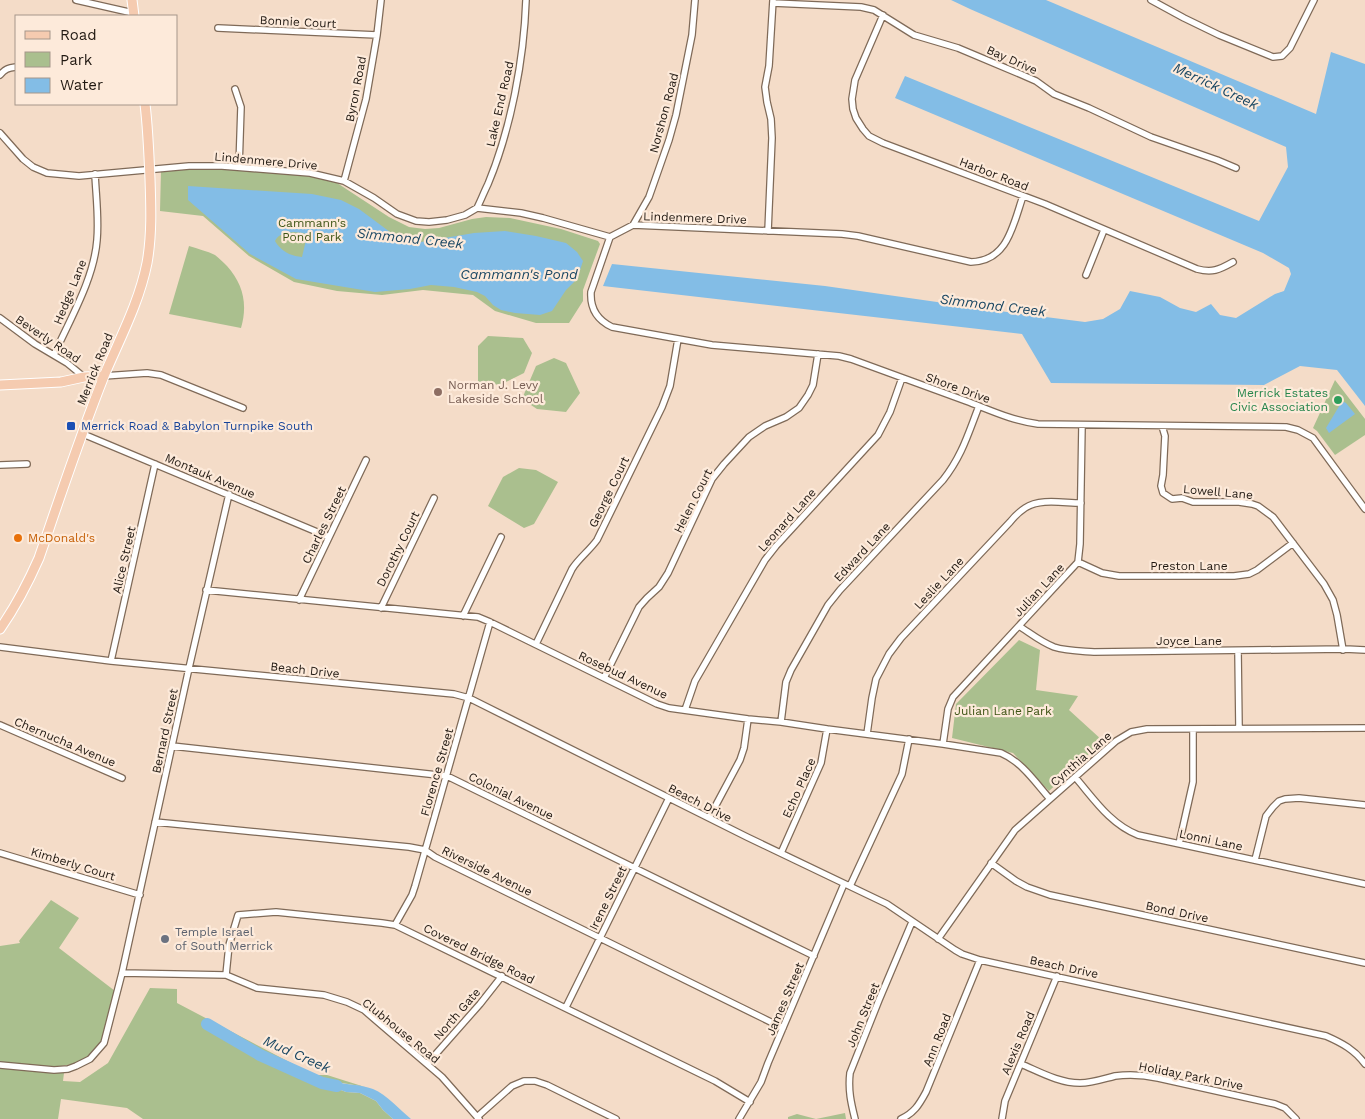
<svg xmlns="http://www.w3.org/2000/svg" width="1365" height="1119" font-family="'Work Sans',sans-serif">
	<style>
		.green { fill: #aabf8e }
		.water { fill: #83bde6; fill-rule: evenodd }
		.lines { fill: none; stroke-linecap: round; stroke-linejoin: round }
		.river { stroke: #83bde6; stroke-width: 12 }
		.minor-casing { stroke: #7f6a58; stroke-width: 8 }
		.primary-casing { stroke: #fff; stroke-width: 11 }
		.minor { stroke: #fff; stroke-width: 5.5 }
		.primary { stroke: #f5cbb0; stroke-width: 9 }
		.education-dot { fill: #8d6e63; stroke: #fdeada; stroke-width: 2 }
		.leisure-dot { fill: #2e9e5b; stroke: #fdeada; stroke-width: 2 }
		.transit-dot { fill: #1a4fb4; stroke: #fdeada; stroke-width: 2 }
		.food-dot { fill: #e8710a; stroke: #fdeada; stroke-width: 2 }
		.worship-dot { fill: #6b7280; stroke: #fdeada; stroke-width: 2 }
		.labels { text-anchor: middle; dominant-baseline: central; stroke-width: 4.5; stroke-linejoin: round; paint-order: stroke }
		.street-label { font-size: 12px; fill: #211912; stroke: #fdeada }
		.park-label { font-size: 12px; fill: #3e5415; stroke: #fdeada }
		.education-label { font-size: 12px; fill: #785e54; stroke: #fdeada; text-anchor: start }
		.leisure-label { font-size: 12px; fill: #27864d; stroke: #fdeada; text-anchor: end }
		.transit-label { font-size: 12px; fill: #164399; stroke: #fdeada; text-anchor: start }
		.food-label { font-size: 12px; fill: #c56008; stroke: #fdeada; text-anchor: start }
		.worship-label { font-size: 12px; fill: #5b616d; stroke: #fdeada; text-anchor: start }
		.water-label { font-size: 14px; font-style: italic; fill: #1a4763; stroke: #fdeada }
	</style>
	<rect width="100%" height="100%" fill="#f4dcc8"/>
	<path class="green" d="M221 167 305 174 331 179 389 217 409 227 425 229 439 228 472 219 486 217 510 218 561 229 595 240 598 241 600 244 583 290V301L569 323H536L495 311 473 295 423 290 382 295 337 291 294 282 249 256 203 216 160 211 161 170Z
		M189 246C198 249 207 251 215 255 219 258 223 262 227 266 243 284 248 304 241 328L169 314Z
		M488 336 523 338 532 353 524 373 500 385 478 382V346Z
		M554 358 566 363 580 393 566 412 537 409 522 399 536 366Z
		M1335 380 1365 419V435L1335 455 1317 431 1313 428Z
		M519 468 536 470 558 482 534 524 524 528 488 506 503 477Z
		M1019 640 1040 650 1036 690 1078 696 1069 710 1103 741 1049 791 1013 753 952 738 956 704Z
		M51 900 79 918 59 948 115 991 101 1042 92 1054 78 1063 56 1067 0 1062V946L20 943 19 941Z
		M150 988 177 989V1003L314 1075H327L365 1087C352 1085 334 1080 323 1083L346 1092 360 1093 376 1101 383 1110 393 1119H143L127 1108 61 1099 58 1119H0V1067L64 1073 63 1081 80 1082 108 1063Z
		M845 1113 846 1119H788V1117L797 1114 816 1119Z"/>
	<path class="water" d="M951 0H1046L1316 114 1331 52 1365 64V406L1337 370 1300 366 1264 385 1051 383 1022 334 603 286 612 264 825 286 1007 312 1085 322 1103 319 1120 309 1130 291 1160 297 1180 308 1196 312 1211 304 1220 315 1236 318 1275 294 1284 291 1291 274 1289 268 1263 253 895 98 905 76 1259 221 1288 167 1286 147 970 9Z
		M188 186 312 194 341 200 359 209 390 232 400 237 421 242 474 233 505 231 536 236 566 243 577 252 583 261 577 279 566 290 552 311 540 315 515 313 501 310 493 305 485 296 477 292 454 287 431 285 410 289 375 292 296 279 250 254 188 200ZM293 232 304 233 307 236 302 257C290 256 281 251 275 241 278 234 286 233 293 232Z
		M1344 402 1346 403 1355 414 1329 433 1326 428 1341 403Z
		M331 1081C345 1085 360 1084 373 1089 387 1095 399 1109 411 1119H393L383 1110 376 1101 360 1093 346 1092 322 1083Z"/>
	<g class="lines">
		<path class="river" d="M207 1024 260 1055 322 1083 337 1086"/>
		<defs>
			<path id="minor" d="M76 0 133 13
				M1151 0 1184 18 1219 35 1273 57 1282 56 1290 48 1314 0
				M773 3 861 7 874 10 914 35 958 48 1020 74 1036 81 1054 94 1089 108 1151 137 1217 160 1236 168
				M883 15 855 80 852 99 853 109 856 118 863 129 869 136 883 143 1045 204 1197 269C1212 273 1219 270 1233 262
				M218 28 377 35
				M0 75C5 69 8 68 16 67
				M235 89 241 107 239 167
				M0 133 23 159 33 167 47 173 79 176 189 166H222L310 173 344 181 374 198 397 214 416 221 429 222 447 220 465 215 477 208 521 213 543 218 610 237 633 225 842 234 858 236 971 262C1008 261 1013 225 1023 196
				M344 181 366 99 377 35 381 0
				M477 208C481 200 484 192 488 184 511 129 524 59 526 0
				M633 225 649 197 669 140 676 115 692 35 695 0
				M768 231 772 138 771 119 767 102 765 87 769 66 773 0
				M610 237 591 292C590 309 597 320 612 327L712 345 839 356 851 359C889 373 927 387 966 401 990 410 1013 421 1038 424L1286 427 1298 430 1313 438 1365 509
				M1086 275 1104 230
				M0 318 35 344 67 363 84 377
				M54 355C70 319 94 279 97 240 99 218 96 196 95 174
				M104 376 147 373 161 375 243 408
				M1162 426 1165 436 1163 475 1161 486 1163 493 1172 499 1182 498 1193 502H1239L1252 504 1258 506 1273 517 1324 584 1333 600 1337 615 1343 650
				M83 434 329 537
				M0 465 27 464
				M1078 562 1102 573 1119 576H1234L1249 574 1257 570 1293 543
				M206 590 478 617 490 622 657 704 669 708 748 719 781 722 827 729 943 744 1001 753C1022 762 1035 782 1050 799
				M299 600 366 460
				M381 608 434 498
				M463 616 501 537
				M1019 626C1030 633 1041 642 1054 647 1066 651 1081 651 1094 652L1345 649 1365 650
				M536 644 572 569C579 558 589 551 597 540L662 407 670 386 678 339
				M0 647 111 661 454 694 469 698 747 837 887 904 955 950 962 954 980 960 1326 1036C1342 1043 1355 1050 1365 1064
				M1238 651 1239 728
				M111 661 155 464
				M604 678 639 607 647 598 659 587 668 573 712 479 724 464 749 437 765 426 786 417 799 408 808 395 813 385 818 354
				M685 710 695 681 765 560 776 546 878 435 890 412 902 378
				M781 722 786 682 791 670 828 605 840 590 943 480C962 456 968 434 979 406
				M0 725 122 778
				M867 734 872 698 876 679 889 654 901 638 1010 522C1014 517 1019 512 1025 508 1040 498 1063 503 1081 503
				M943 744 948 709 953 697 1078 562 1080 544 1082 425
				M172 746 447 776 814 956
				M1075 777C1094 799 1110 824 1138 835L1365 884
				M709 818 740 760 744 748 748 719
				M155 822 409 847 425 850 435 857 783 1028
				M1179 844 1193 782V729
				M0 853 140 895
				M781 853 821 763 827 729
				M1255 860 1266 816 1273 807 1279 801 1285 799 1299 798 1365 805
				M991 863 1016 881 1027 887 1050 895 1365 963
				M850 886 902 774 909 739
				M395 925 412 895 415 886 490 622
				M938 939 1015 830 1116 741 1131 732 1147 729 1365 728
				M122 973 226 975 257 988 324 995 347 1002 364 1010 379 1023 442 1077 479 1119
				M226 975 229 945 238 915 276 912 382 923 395 925 715 1081 750 1102
				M566 1007 669 798
				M427 1064 480 1004 502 976
				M1021 1064C1040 1072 1059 1083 1080 1083 1092 1083 1103 1079 1115 1076 1130 1074 1144 1075 1158 1078L1275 1104 1285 1108 1296 1119
				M0 1065 54 1070 68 1069 76 1066 90 1059 104 1043 122 973 189 668 229 494
				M477 1117 512 1086 524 1081H535L547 1085 616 1119
				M739 1119 761 1082 768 1063 844 884
				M855 1119C851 1103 848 1090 850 1073L879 1000 912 922
				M901 1119C914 1113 919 1105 926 1092L980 960
				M1002 1119 1005 1101 1057 976"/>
			<path id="primary" d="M132 0 134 16
				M0 385 61 382 84 377 104 376
				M0 629C16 606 28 583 39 558 60 497 80 436 104 376 120 338 139 303 147 263 152 235 151 207 150 179 149 154 148 129 145 104"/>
		</defs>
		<use href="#minor" class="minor-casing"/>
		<use href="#primary" class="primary-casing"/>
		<use href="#minor" class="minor"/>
		<use href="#primary" class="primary"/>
	</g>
	<circle class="education-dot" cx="438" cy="392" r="5"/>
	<circle class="leisure-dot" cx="1338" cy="400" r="5"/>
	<rect class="transit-dot" x="66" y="421" width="10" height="10" rx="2.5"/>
	<circle class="food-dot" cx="18" cy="538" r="5"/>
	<circle class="worship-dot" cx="165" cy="939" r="5"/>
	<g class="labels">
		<g class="street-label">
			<text transform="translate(298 22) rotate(3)">Bonnie Court</text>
			<text transform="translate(1012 60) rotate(24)">Bay Drive</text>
			<text transform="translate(356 89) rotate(-79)">Byron Road</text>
			<text transform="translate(500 104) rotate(-77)">Lake End Road</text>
			<text transform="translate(664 113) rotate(-75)">Norshon Road</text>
			<text transform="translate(266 161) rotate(5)">Lindenmere Drive</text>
			<text transform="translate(994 174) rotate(21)">Harbor Road</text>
			<text transform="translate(695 218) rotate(2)">Lindenmere Drive</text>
			<text transform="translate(70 292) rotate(-68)">Hedge Lane</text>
			<text transform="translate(48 339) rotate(34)">Beverly Road</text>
			<text transform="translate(95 369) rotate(-68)">Merrick Road</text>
			<text transform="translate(958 388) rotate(20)">Shore Drive</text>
			<text transform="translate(210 476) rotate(23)">Montauk Avenue</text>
			<text transform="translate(609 492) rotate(-64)">George Court</text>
			<text transform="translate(1218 492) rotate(5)">Lowell Lane</text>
			<text transform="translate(693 501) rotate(-63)">Helen Court</text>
			<text transform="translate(787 520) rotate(-48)">Leonard Lane</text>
			<text transform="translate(324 525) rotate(-64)">Charles Street</text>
			<text transform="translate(398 549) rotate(-64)">Dorothy Court</text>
			<text transform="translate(862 552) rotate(-47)">Edward Lane</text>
			<text transform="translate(124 560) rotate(-77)">Alice Street</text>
			<text x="1189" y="566">Preston Lane</text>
			<text transform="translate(939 583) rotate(-47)">Leslie Lane</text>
			<text transform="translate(1039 590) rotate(-47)">Julian Lane</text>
			<text x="1189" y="641">Joyce Lane</text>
			<text transform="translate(305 670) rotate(6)">Beach Drive</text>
			<text transform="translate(623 675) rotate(25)">Rosebud Avenue</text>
			<text transform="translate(165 731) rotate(-78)">Bernard Street</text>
			<text transform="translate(65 742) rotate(23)">Chernucha Avenue</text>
			<text transform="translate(1081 759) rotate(-41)">Cynthia Lane</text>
			<text transform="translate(437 772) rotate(-74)">Florence Street</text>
			<text transform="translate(799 788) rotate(-66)">Echo Place</text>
			<text transform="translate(511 796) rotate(26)">Colonial Avenue</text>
			<text transform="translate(700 803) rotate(27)">Beach Drive</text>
			<text transform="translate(1211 840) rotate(12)">Lonni Lane</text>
			<text transform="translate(73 864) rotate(17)">Kimberly Court</text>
			<text transform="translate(487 871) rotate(26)">Riverside Avenue</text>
			<text transform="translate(608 898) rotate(-64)">Irene Street</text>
			<text transform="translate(1177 912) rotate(12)">Bond Drive</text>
			<text transform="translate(479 954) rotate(26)">Covered Bridge Road</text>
			<text transform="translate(1064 967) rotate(12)">Beach Drive</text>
			<text transform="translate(785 999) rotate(-67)">James Street</text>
			<text transform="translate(457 1014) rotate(-49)">North Gate</text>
			<text transform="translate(863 1015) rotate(-68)">John Street</text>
			<text transform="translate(401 1031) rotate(39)">Clubhouse Road</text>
			<text transform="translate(937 1040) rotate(-68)">Ann Road</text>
			<text transform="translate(1018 1043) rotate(-67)">Alexis Road</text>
			<text transform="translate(1191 1076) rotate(11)">Holiday Park Drive</text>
		</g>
		<g class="park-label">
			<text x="312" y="223">Cammann's<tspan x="312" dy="14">Pond Park</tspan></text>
			<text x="1003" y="711">Julian Lane Park</text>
		</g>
		<g class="education-label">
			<text x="448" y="385">Norman J. Levy<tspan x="448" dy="14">Lakeside School</tspan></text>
		</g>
		<g class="leisure-label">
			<text x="1328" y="393">Merrick Estates<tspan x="1328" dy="14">Civic Association</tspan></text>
		</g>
		<g class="transit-label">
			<text x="81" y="426">Merrick Road &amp; Babylon Turnpike South</text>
		</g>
		<g class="food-label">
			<text x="28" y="538">McDonald's</text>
		</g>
		<g class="worship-label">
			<text x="175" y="932">Temple Israel<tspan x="175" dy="14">of South Merrick</tspan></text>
		</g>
		<g class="water-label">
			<text transform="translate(1216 86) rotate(25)">Merrick Creek</text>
			<text transform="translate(410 238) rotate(6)">Simmond Creek</text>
			<text x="519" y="274">Cammann's Pond</text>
			<text transform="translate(993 305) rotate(7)">Simmond Creek</text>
			<text transform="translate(297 1054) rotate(24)">Mud Creek</text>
		</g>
	</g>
	<rect x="15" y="15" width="162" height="90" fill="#fdeada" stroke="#a5968a"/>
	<rect x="25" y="31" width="25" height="8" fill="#f5cbb0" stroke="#a5968a"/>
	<text x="60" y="40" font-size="15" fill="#211912">Road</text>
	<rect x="25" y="52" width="25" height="15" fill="#aabf8e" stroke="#a5968a"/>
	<text x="60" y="65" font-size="15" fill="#211912">Park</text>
	<rect x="25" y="78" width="25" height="15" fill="#83bde6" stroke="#a5968a"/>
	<text x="60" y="90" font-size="15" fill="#211912">Water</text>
</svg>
